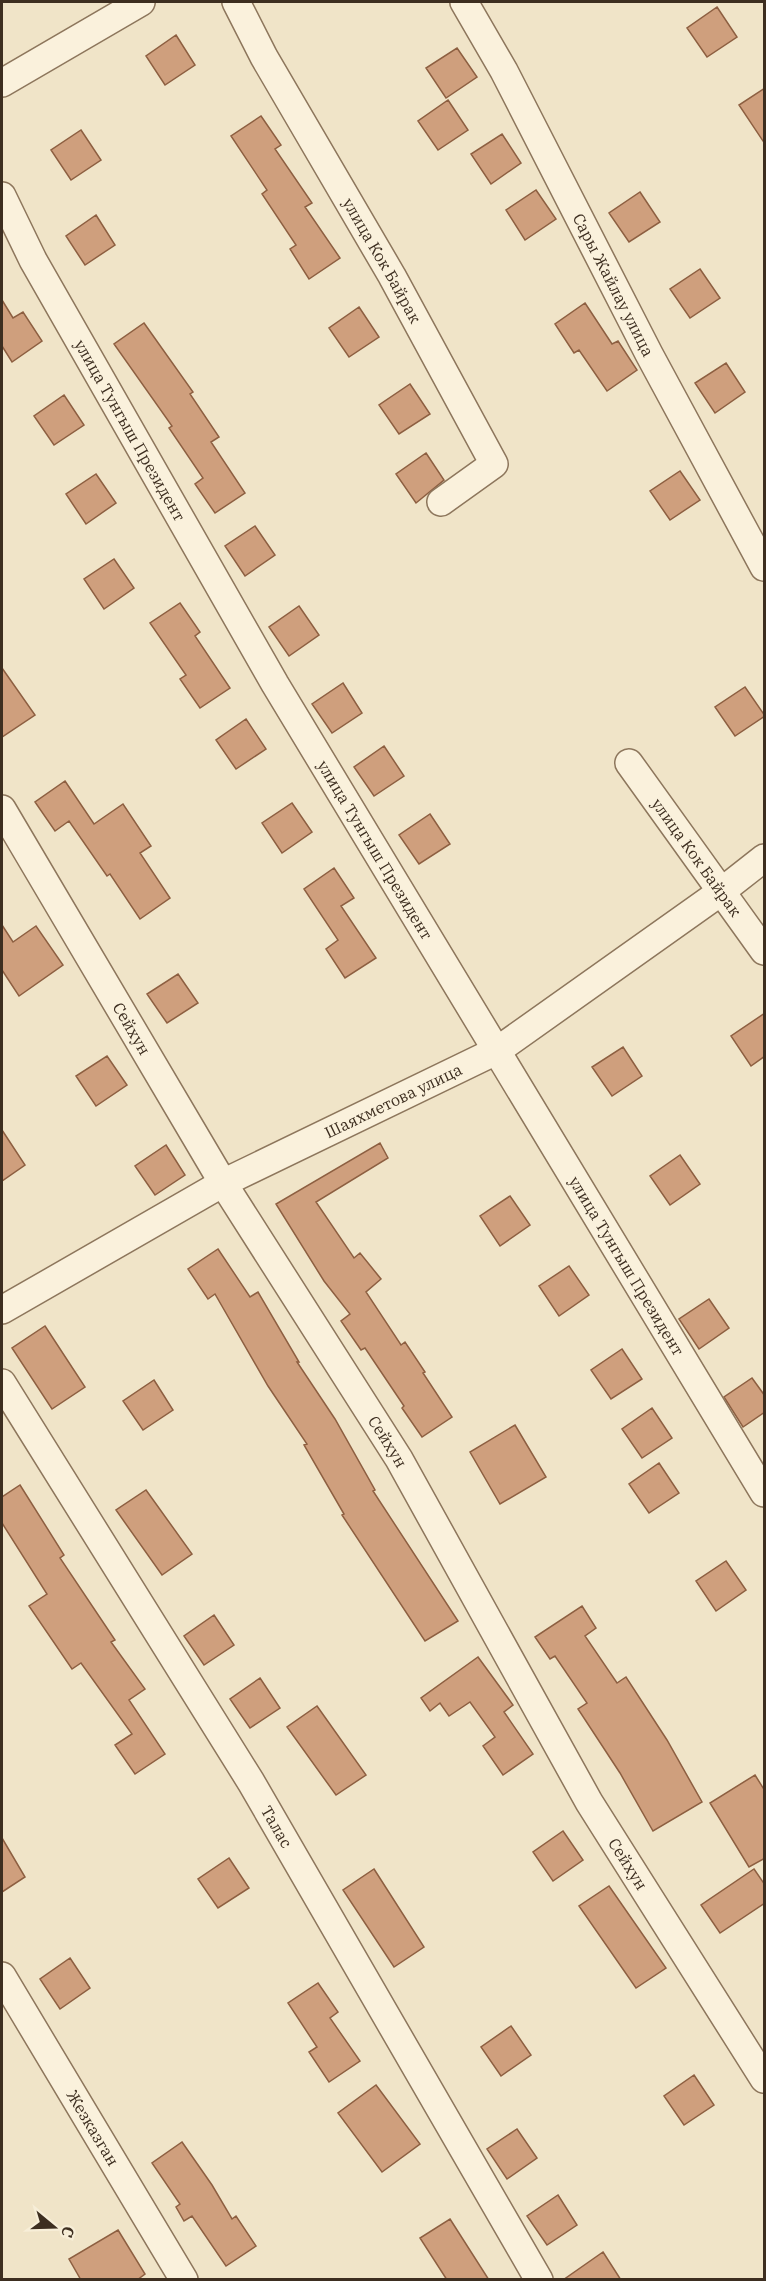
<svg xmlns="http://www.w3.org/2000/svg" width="766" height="2281" font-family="'IBM Plex Serif',serif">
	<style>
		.building { fill: #cf9f7d; stroke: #8d5f41; stroke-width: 1.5 }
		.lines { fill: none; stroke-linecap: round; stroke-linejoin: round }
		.minor-casing { stroke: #8d765c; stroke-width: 30 }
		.minor { stroke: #faf1dc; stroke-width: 27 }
		.labels { text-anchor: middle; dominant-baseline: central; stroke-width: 4.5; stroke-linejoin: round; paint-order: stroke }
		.street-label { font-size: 16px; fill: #3d2e20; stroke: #f7eed8 }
	</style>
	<rect width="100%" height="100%" fill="#f0e4c8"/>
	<path class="building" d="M717 7 737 37 707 57 687 28Z
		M176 35 195 65 165 85 146 56Z
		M457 48 477 77 446 98 426 68Z
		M765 88V144L739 105Z
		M448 100 468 130 438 150 418 121Z
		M261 116 281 145 275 149 312 203 305 207 340 258 309 279 290 249 296 245 262 194 267 190 231 136Z
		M81 130 101 160 71 180 51 150Z
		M502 134 521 163 491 184 471 154Z
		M536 190 556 219 525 240 506 210Z
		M640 192 660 222 629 242 609 213Z
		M96 215 115 245 85 265 66 236Z
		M700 269 720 298 690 318 670 289Z
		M2 300 13 318 23 312 42 341 12 362 2 346Z
		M585 303 612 344 618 341 637 370 607 391 579 350 574 353 555 324Z
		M359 307 379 337 349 357 329 328Z
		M144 323 193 392 190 394 219 437 211 442 245 493 215 513 195 484 203 478 169 428 172 426 114 344Z
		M726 363 745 392 715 413 695 383Z
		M410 384 430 414 399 434 379 405Z
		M64 395 84 425 54 445 34 416Z
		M426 453 444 480 416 503 396 474Z
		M680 471 700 500 670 520 650 491Z
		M96 474 116 503 86 524 66 494Z
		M255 526 275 555 245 576 225 546Z
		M114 559 134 588 104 609 84 579Z
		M180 603 200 632 195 636 230 688 200 708 180 679 186 675 150 623Z
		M299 606 319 635 289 656 269 627Z
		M2 668 35 715 2 737Z
		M343 683 362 713 332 733 312 704Z
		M745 687 765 716 735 736 715 707Z
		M246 719 266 749 236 769 216 740Z
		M384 746 404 776 374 796 354 767Z
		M65 781 94 824 123 804 151 846 140 853 170 898 140 919 110 874 107 876 69 821 55 831 35 802Z
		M292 803 312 832 282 853 262 823Z
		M430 814 450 844 419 864 399 835Z
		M334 868 354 898 341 906 376 958 345 978 326 949 338 940 304 889Z
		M2 925 13 942 36 926 63 965 19 996 2 970Z
		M178 974 198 1003 167 1023 147 994Z
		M765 1013V1056L751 1066 731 1036Z
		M623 1047 642 1076 612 1096 592 1067Z
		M107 1056 127 1085 96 1106 76 1076Z
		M2 1130 25 1165 2 1181Z
		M380 1143 388 1158 316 1202 354 1258 360 1253 381 1279 366 1292 401 1345 405 1342 425 1372 423 1373 452 1417 422 1437 402 1408 404 1406 365 1348 361 1350 341 1321 350 1314 324 1281 276 1204Z
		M166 1145 185 1175 155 1195 135 1166Z
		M680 1155 700 1184 670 1205 650 1176Z
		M510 1196 530 1225 500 1246 480 1216Z
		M218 1249 250 1297 258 1292 299 1362H297L335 1419 375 1490 373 1491 458 1621 425 1641 342 1515 344 1514 304 1445 307 1444 268 1386 215 1294 208 1299 188 1269Z
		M569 1266 589 1295 559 1316 539 1286Z
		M709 1299 729 1328 699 1349 679 1319Z
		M45 1326 85 1387 52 1409 12 1348Z
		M622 1349 642 1379 611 1399 591 1370Z
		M752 1378 765 1396V1412L743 1427 724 1397Z
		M154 1380 173 1410 143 1430 123 1401Z
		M652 1408 672 1438 642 1458 622 1429Z
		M515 1425 546 1477 500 1504 470 1452Z
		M659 1463 679 1493 649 1513 629 1484Z
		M20 1485 64 1555 60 1558 115 1640 111 1642 145 1689 129 1700 165 1754 135 1774 115 1745 132 1734 81 1663 72 1669 29 1606 47 1594 2 1523V1497Z
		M146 1490 192 1554 162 1575 116 1510Z
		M726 1561 746 1590 716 1611 696 1581Z
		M582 1606 596 1628 585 1636 617 1683 626 1677 667 1740 702 1802 653 1831 620 1773 578 1709 587 1703 555 1656 550 1659 535 1637Z
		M214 1615 234 1645 204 1665 184 1636Z
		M478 1657 513 1705 504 1712 533 1754 503 1775 483 1746 495 1737 470 1702 449 1716 440 1703 430 1711 421 1698Z
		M260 1678 280 1708 250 1728 230 1699Z
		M317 1706 366 1775 336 1795 287 1727Z
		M755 1775 765 1791V1858L749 1867 710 1803Z
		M563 1831 583 1860 553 1881 533 1852Z
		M2 1838 25 1877 2 1892Z
		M229 1858 249 1888 218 1908 198 1879Z
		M374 1869 424 1947 394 1967 343 1890Z
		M754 1869 765 1885V1903L720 1933 701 1905Z
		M609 1886 666 1968 636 1988 579 1906Z
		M70 1958 90 1988 60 2009 40 1979Z
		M318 1983 338 2012 330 2018 360 2061 329 2082 309 2052 317 2047 288 2003Z
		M511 2026 531 2055 501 2076 481 2047Z
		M694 2075 714 2105 684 2125 664 2096Z
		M376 2085 420 2144 382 2172 338 2113Z
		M517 2129 537 2158 507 2179 487 2149Z
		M182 2142 212 2185 232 2219 236 2216 256 2246 226 2266 192 2216 184 2221 176 2207 180 2204 152 2163Z
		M558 2195 577 2225 547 2245 527 2216Z
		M450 2219 489 2280H447L420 2238Z
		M118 2230 145 2274 137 2280H81L69 2259Z
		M603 2252 621 2280H563Z"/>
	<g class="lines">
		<defs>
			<g id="minor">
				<path id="s1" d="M236 2 264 57 392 276 494 464 441 502"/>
				<path id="s2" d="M464 2 504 71 649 354 764 567"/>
				<path d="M2 83 141 2"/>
				<path id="s3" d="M2 196 33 260 275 684 764 1493"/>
				<path id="s4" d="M629 763 764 951"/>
				<path id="s5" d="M2 809 223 1183 399 1459 589 1802 764 2079"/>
				<path id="s6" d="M2 1310 223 1183 498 1050 722 891 764 858"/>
				<path id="s7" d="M2 1383 251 1782 539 2280"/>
				<path id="s8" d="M2 1976 184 2280"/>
			</g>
		</defs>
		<use href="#minor" class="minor-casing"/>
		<use href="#minor" class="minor"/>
	</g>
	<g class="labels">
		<g class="street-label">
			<text stroke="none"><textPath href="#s1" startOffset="297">улица Кок Байрак</textPath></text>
			<text stroke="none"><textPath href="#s2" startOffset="320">Сары Жайлау улица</textPath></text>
			<text stroke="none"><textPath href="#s3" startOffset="267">улица Тунгыш Президент</textPath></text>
			<text stroke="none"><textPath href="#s3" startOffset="753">улица Тунгыш Президент</textPath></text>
			<text stroke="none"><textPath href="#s4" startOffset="116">улица Кок Байрак</textPath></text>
			<text stroke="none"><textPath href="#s5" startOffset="255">Сейхун</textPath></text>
			<text stroke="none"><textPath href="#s6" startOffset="444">Шаяхметова улица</textPath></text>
			<text stroke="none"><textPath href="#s3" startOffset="1239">улица Тунгыш Президент</textPath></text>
			<text stroke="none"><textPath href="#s5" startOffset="741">Сейхун</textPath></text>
			<text stroke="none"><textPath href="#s7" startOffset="522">Талас</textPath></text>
			<text stroke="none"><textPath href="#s5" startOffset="1227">Сейхун</textPath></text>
			<text stroke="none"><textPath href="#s8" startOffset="177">Жезказган</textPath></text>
		</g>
	</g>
	<rect width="766" height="2281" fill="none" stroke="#3d2e20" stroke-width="6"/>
	<g transform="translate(54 2227) rotate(109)" stroke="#f7eed8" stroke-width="4.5" paint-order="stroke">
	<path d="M0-4.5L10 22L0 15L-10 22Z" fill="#3d2e20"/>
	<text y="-9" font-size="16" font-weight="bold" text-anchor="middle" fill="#3d2e20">С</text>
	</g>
</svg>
